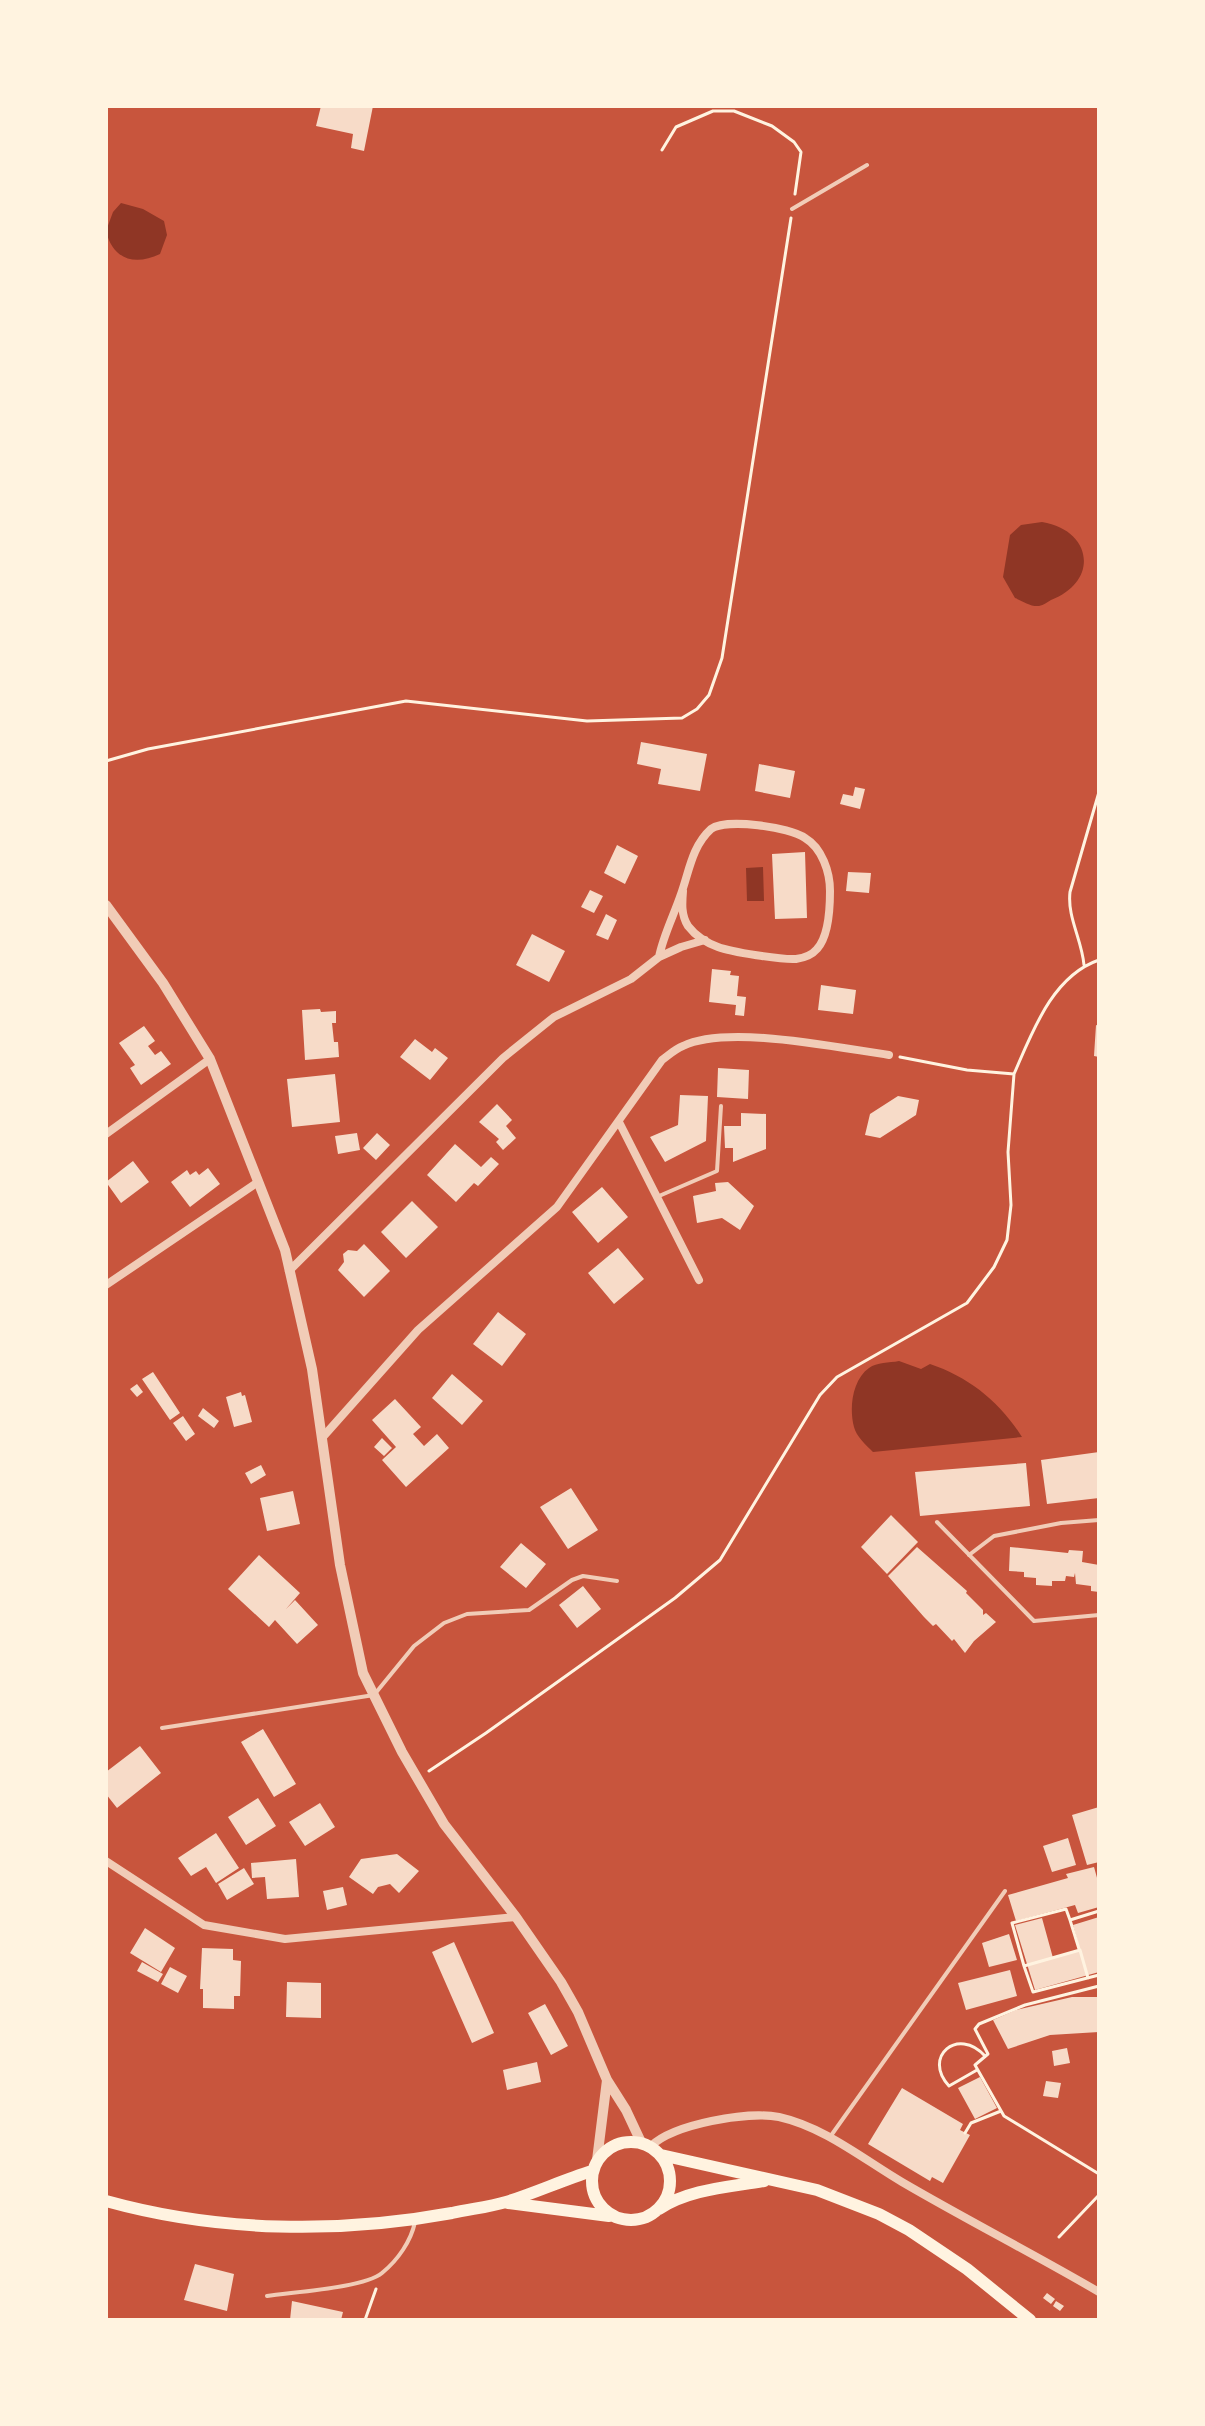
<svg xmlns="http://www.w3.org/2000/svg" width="1205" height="2426" font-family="'Asap Condensed',sans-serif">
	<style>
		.water { fill: #8f3625 }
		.building { fill: #f7dbc8 }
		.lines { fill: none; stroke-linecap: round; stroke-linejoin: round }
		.path { stroke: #fff3e0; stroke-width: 3 }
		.service { stroke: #f1ccb7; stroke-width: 4 }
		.minor { stroke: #f1ccb7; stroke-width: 8 }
		.tertiary { stroke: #f1ccb7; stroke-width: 10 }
		.primary { stroke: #fff3e0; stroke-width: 12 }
	</style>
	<rect width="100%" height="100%" fill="#c8553d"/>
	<path class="water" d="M121 203 143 209 164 221 167 235 160 254C135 266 113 260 106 231L113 212Z
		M1042 522C1092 530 1100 581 1051 600 1047 602 1044 605 1039 606 1031 607 1023 601 1015 598L1003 577 1010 535 1021 525Z
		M763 867 764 901H747L746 868Z
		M899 1361 921 1369 930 1364C969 1377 1000 1402 1022 1437L873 1452C866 1445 856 1436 854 1427 849 1409 852 1380 869 1368 877 1362 889 1363 899 1361Z"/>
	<path class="building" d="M321 106H373L364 151 351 148 353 134 316 126Z
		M641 742 707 754 700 791 658 784 661 769 637 764Z
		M759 764 795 771 790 798 755 791Z
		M855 787 865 789 860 809 840 804 843 794 853 796Z
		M617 845 638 856 625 884 604 873Z
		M805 852 807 918 775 919 772 854Z
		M848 872 871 873 869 893 846 891Z
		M590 890 603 896 594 913 581 907Z
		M606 914 617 920 608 940 596 935Z
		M532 934 565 951 549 982 516 965Z
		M712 969 731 971 730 975 739 976 737 996 746 997 744 1016 735 1015 736 1005 709 1002Z
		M821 985 856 990 853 1014 818 1010Z
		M320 1009 321 1012 336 1011V1023H332L334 1042H338L339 1057 305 1060 302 1010Z
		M1096 1025 1099 1026V1057L1094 1056Z
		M144 1026 155 1041 148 1046 155 1055 161 1051 171 1064 141 1085 130 1068 135 1065 119 1043Z
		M415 1039 432 1052 435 1048 448 1058 430 1080 400 1057Z
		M718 1068 749 1070 748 1099 717 1097Z
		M335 1074 340 1122 292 1127 287 1079Z
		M680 1095 708 1096 706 1141 665 1162 650 1137 678 1125Z
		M898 1096 919 1100 916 1115 880 1138 865 1135 870 1114Z
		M497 1104 512 1120 506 1126 516 1138 503 1150 496 1142 499 1139 479 1122Z
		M741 1113 766 1114V1149L733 1162V1148H725L724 1126H741Z
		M357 1133 360 1150 338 1154 335 1136Z
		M377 1133 390 1145 376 1160 363 1148Z
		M455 1144 481 1167 491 1157 499 1164 478 1186 474 1183 456 1202 427 1175Z
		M133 1161 149 1182 121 1203 106 1182Z
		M208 1168 220 1184 190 1207 171 1182 187 1170 190 1175 196 1171 199 1175Z
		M728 1182 754 1206 740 1230 722 1218 697 1223 693 1196 716 1191 715 1183Z
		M602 1187 628 1217 598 1243 572 1212Z
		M412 1201 438 1227 406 1258 381 1232Z
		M364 1244 390 1271 364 1297 338 1270 344 1262 343 1254 348 1250 357 1251Z
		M618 1248 644 1279 614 1304 588 1273Z
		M498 1312 526 1334 502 1366 473 1344Z
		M153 1372 180 1413 170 1420 142 1379Z
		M452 1374 483 1401 462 1425 432 1398Z
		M137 1384 143 1392 137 1397 130 1389Z
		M241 1392 242 1396 245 1395 252 1422 234 1427 226 1397Z
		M395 1399 421 1427 413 1434 424 1446 437 1434 449 1448 406 1487 382 1460 396 1447 372 1420Z
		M203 1408 219 1421 214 1428 198 1416Z
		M183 1416 195 1434 186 1441 173 1423Z
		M382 1438 392 1448 384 1456 374 1447Z
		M1099 1452V1498L1047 1504 1041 1460Z
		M1026 1463 1030 1506 920 1516 915 1472Z
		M261 1465 266 1475 251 1484 245 1473Z
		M571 1488 598 1530 568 1549 540 1507Z
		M293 1491 300 1524 267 1531 260 1498Z
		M891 1515 918 1542 887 1574 861 1547Z
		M521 1543 546 1564 526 1588 500 1567Z
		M917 1547 967 1591 966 1593 983 1610V1615L986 1613 996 1622 974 1641 965 1653 954 1639 952 1641 936 1624 933 1626 924 1617 888 1576Z
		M1010 1547 1068 1553 1069 1550 1083 1551 1082 1562 1099 1565V1592L1091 1591V1586L1076 1584 1075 1573 1074 1577 1066 1576 1065 1581H1052V1586L1036 1585V1578L1024 1577V1572L1009 1571Z
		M259 1555 300 1593 286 1609 295 1600 318 1625 297 1644 275 1620 269 1627 228 1589Z
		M583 1586 601 1609 577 1628 559 1605Z
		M263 1729 296 1784 274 1797 241 1742Z
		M140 1746 161 1773 117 1808 106 1794V1772Z
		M258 1798 276 1826 246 1845 228 1817Z
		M320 1803 335 1827 305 1846 289 1822Z
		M1099 1807V1862L1087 1865 1072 1815Z
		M216 1833 239 1868 216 1883 206 1867 191 1876 178 1858Z
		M1068 1838 1076 1865 1052 1872 1043 1846Z
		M397 1854 419 1871 399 1893 390 1884 378 1887 373 1894 349 1877 361 1859Z
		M296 1859 299 1897 267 1899 265 1877 252 1878 251 1863Z
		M1094 1867 1099 1885V1907L1078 1913 1075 1905 1016 1921 1008 1895 1068 1878 1066 1874Z
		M244 1868 254 1884 227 1900 218 1884Z
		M343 1887 347 1905 327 1910 323 1891Z
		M1099 1917V1972L1035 1990 1015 1925 1042 1918 1053 1958 1080 1950 1073 1925Z
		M145 1928 175 1948 161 1972 130 1953Z
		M1009 1934 1017 1960 989 1967 982 1943Z
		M454 1942 494 2033 472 2043 432 1952Z
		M202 1948 233 1949V1960L241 1961 240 1996H234V2009L203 2008V1989H200Z
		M142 1962 163 1974 158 1982 137 1971Z
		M170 1967 187 1976 178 1993 161 1984Z
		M1010 1970 1017 1996 966 2010 958 1983Z
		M287 1982 321 1983V2018L286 2017Z
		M1072 1997H1099V2032L1050 2035 1008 2049 993 2020 1016 2010Z
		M545 2004 568 2046 551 2055 528 2013Z
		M1067 2048 1070 2063 1054 2066 1052 2051Z
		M537 2062 541 2082 507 2090 503 2070Z
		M980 2077 997 2108 975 2119 958 2088Z
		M1046 2081 1061 2083 1058 2098 1043 2096Z
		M902 2088 963 2124 960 2130 970 2135 943 2183 932 2177 930 2181 868 2144Z
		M195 2264 234 2274 227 2311 184 2300Z
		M1047 2293 1055 2299 1051 2304 1043 2298Z
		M292 2301 343 2312 341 2320H290Z
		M1056 2301 1064 2306 1060 2311 1053 2306Z"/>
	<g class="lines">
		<path class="path" d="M662 150 676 127 713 111H734L772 126 794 142 801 152 795 194
			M106 761 148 749 406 701 587 721 682 718 697 709 709 695 722 658 791 218
			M1084 965C1082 940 1067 917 1070 892L1099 792
			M900 1057 967 1070 1014 1074C1032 1033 1052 976 1099 960
			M429 1771 486 1733 675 1598 720 1560 820 1395 837 1377 967 1303 994 1267 1007 1240 1011 1205 1008 1152 1014 1074
			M1079 1949 1070 1920 1099 1911
			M1024 1966 1012 1923 1066 1909 1070 1920
			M1088 1978 1080 1950 1024 1966 1033 1992 1099 1975
			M1099 1986 1025 2005 979 2024 975 2029 988 2054 975 2065 1004 2116 1099 2174
			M977 2070 949 2086C922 2057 958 2026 985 2056
			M965 2133 971 2123 1001 2111
			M1059 2237 1099 2195
			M365 2320 376 2289"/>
		<path class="service" d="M792 209 867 165
			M659 1196 717 1171 721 1106
			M937 1522 1034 1621 1099 1615
			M969 1555 994 1536 1061 1523 1099 1520
			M162 1728 374 1695 414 1646 444 1623 467 1614 529 1610 572 1580 583 1576 617 1581
			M830 2137 1005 1891
			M267 2296C292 2292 364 2288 382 2273 398 2260 411 2241 415 2222"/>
		<path class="minor" d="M659 957C663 936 674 915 681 894 689 872 692 846 711 829 726 818 790 827 805 838 822 848 830 872 830 891 830 908 829 936 817 949 811 956 804 958 796 959 782 960 731 952 718 947 707 943 695 935 688 926 681 915 682 903 683 891
			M619 1122 699 1280
			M106 1134 210 1059
			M289 1271 503 1058 554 1017 631 979 659 957 681 947 705 940
			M106 1285 258 1182
			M322 1438 418 1330 557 1207 662 1060C669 1055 675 1049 683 1046 727 1024 839 1048 889 1055
			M106 1861 204 1925 285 1939 516 1917
			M651 2146C674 2124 747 2111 779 2117 824 2127 863 2159 902 2182 967 2220 1034 2254 1099 2292"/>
		<path class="tertiary" d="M106 905 163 983 210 1059 285 1250 312 1369 340 1565 363 1673 402 1752 444 1824 516 1917 561 1982 578 2012 607 2080 626 2110 641 2142
			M597 2160 607 2080"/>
		<path class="primary" d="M592 2181a39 39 0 1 1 78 0a39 39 0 1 1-78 0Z
			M661 2155 817 2190 879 2214 909 2230 967 2269 1030 2320
			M106 2201C218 2232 338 2234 452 2213 470 2209 489 2207 506 2202 535 2193 563 2180 592 2171
			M508 2203 609 2216
			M659 2209C689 2189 730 2187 764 2181"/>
	</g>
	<rect width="1205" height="2426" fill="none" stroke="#fff3e0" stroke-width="216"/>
</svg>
